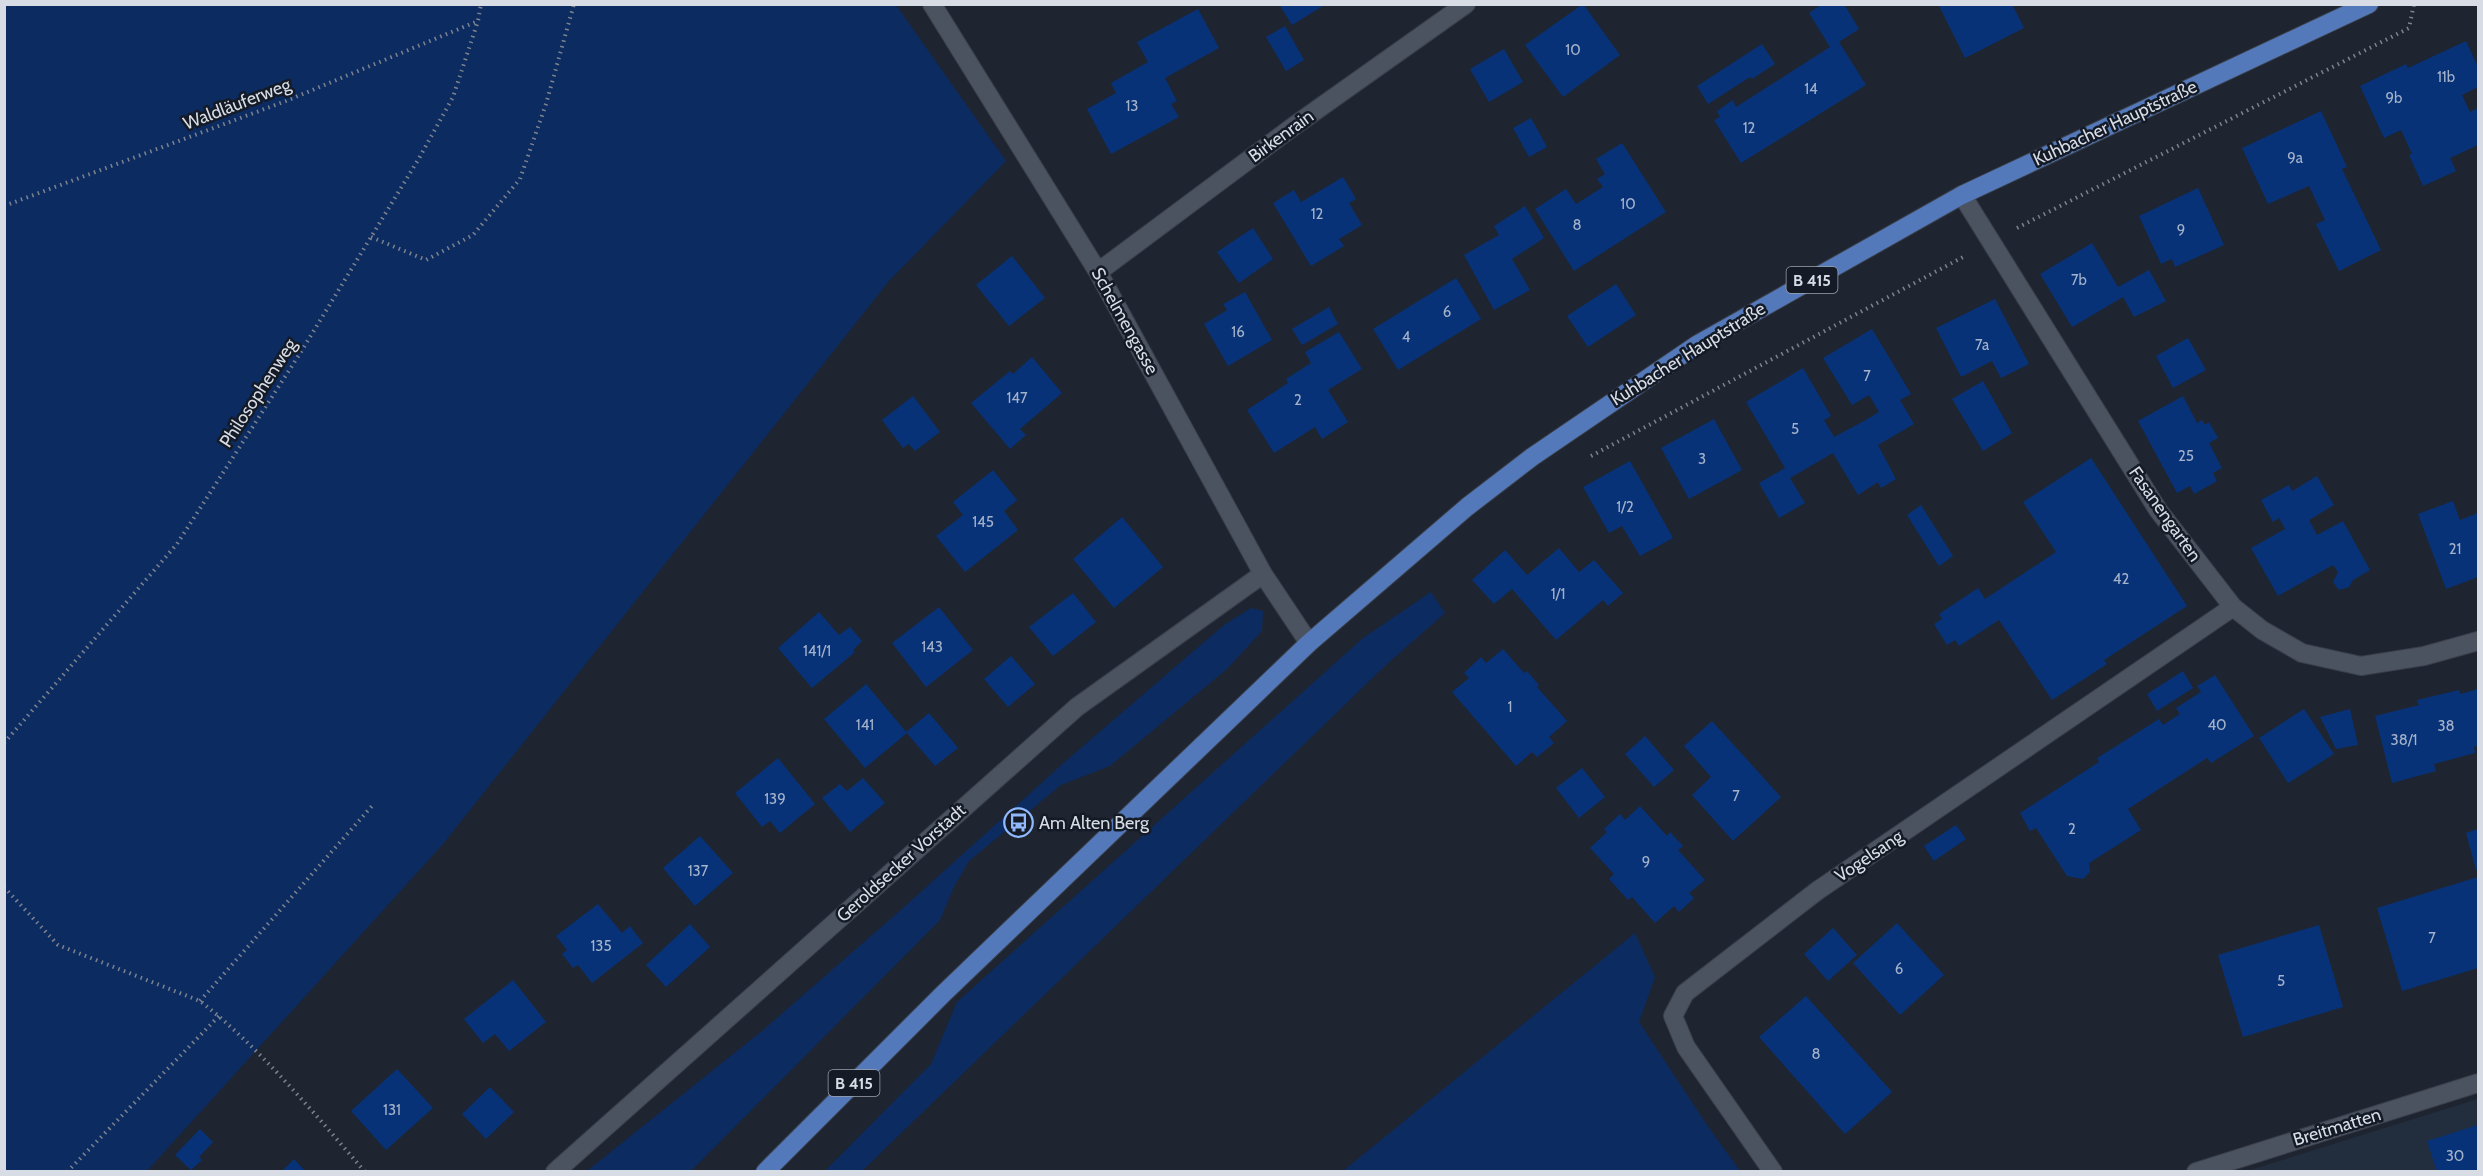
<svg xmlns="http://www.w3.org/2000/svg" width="2483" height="1176" font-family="Cabin,sans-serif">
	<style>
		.built { fill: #222d3e }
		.green { fill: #0c2b61 }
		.building { fill: #083277 }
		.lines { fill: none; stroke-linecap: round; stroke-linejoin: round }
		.street-casing { stroke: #3a3f4a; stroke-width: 20 }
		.primary-casing { stroke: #3a3f4a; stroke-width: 20 }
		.path { stroke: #7d838e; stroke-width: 4; stroke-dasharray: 1.5 4.5; stroke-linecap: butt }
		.street { stroke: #4b5361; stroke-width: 18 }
		.primary { stroke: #5379ba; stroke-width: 18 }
		.labels { text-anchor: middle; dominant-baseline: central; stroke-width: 5; stroke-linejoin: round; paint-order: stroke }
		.number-label { font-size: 15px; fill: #a3b2ca }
		.shield { fill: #141b27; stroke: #9ca2ac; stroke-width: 1.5 }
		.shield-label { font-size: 16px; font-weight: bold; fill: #d7dce5 }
		.street-label { font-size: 18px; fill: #d7dce5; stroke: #141b27 }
		.poi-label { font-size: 18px; fill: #d7dce5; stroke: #141b27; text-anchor: start }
	</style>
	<rect width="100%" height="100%" fill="#1e2531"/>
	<path class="built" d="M2478 1099V1171H2247Z"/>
	<path class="green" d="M5 4 896 5 1006 161 889 281 443 844 147 1171H5Z
		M1431 592 1445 613 1387 664 862 1171H825L931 1064 957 1002 1363 638Z
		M1251 608 1263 611 1262 631 1227 669 1110 766 1061 785 969 861 954 887 940 920 691 1171H587L762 1031 903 908 1068 759 1224 625Z
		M1635 933 1655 977 1639 1022 1707 1125 1740 1171H1343Z"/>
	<path class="building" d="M1279 4H1326L1292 25Z
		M1583 4 1620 55 1563 97 1525 45Z
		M1822 4H1844L1859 29 1839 42 1866 85 1741 163 1714 120 1720 117 1717 111 1733 100 1736 107 1830 47 1809 13Z
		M1938 4H2012L2024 28 1965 58Z
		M1198 9 1219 48 1165 78 1177 101 1171 104 1179 117 1111 154 1087 109 1116 93 1111 83 1148 62 1137 42Z
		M1285 26 1304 60 1286 71 1266 37Z
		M2466 41 2478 67V87L2462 95 2470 112 2478 108V145L2450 158 2456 171 2423 186 2409 155 2412 154 2401 130 2384 138 2360 86 2406 64 2408 68Z
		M1762 44 1775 64 1752 79 1750 77 1708 104 1697 86Z
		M1504 49 1523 82 1489 102 1470 69Z
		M2321 111 2347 167 2342 169 2381 250 2339 271 2316 224 2325 220 2309 186 2268 204 2242 148Z
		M1531 118 1547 147 1529 157 1513 128Z
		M1622 143 1666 212 1574 271 1535 209 1566 189 1576 204 1603 187 1597 179 1605 174 1596 159Z
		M1343 177 1356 199 1349 203 1362 225 1339 239 1344 246 1311 266 1273 203 1294 190 1301 202Z
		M2198 188 2224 245 2175 267 2172 259 2161 264 2139 216Z
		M1525 206 1544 238 1512 259 1530 290 1494 310 1464 255 1499 235 1494 226Z
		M1253 228 1273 259 1239 283 1217 252Z
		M2092 243 2118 287 2149 270 2166 301 2134 317 2123 297 2072 327 2040 274Z
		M1012 256 1045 298 1009 326 976 285Z
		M1456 278 1481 319 1398 370 1373 329Z
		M1616 284 1636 315 1588 347 1567 316Z
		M1245 292 1272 340 1228 366 1204 324 1227 310 1223 304Z
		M1995 299 2029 364 2001 378 1992 361 1961 377 1936 328Z
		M1329 307 1338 324 1302 345 1292 329Z
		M1872 329 1911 394 1900 400 1914 424 1878 445 1896 479 1881 488 1878 482 1858 495 1833 453 1790 478 1805 503 1779 518 1759 483 1785 468 1746 402 1803 368 1831 416 1824 420 1834 437 1864 421 1879 412 1869 395 1852 405 1823 358Z
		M1339 332 1362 369 1328 390 1348 422 1322 439 1315 427 1274 453 1247 410 1288 383 1286 379 1311 363 1305 352Z
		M2188 338 2206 370 2173 388 2156 356Z
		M1032 357 1062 393 1020 429 1026 435 1010 449 971 403 1010 371 1013 374Z
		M1983 381 2012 433 1983 451 1952 399Z
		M913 396 940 432 915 451 909 444 903 448 882 420Z
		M2183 396 2197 423 2202 420 2205 425 2209 422 2218 438 2209 443 2222 468 2213 473 2217 481 2194 494 2190 486 2177 493 2138 421Z
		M1714 419 1742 470 1689 499 1661 448Z
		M2091 458 2187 606 2104 660 2107 664 2052 700 1999 620 1959 646 1955 640 1947 645 1934 624 1942 619 1939 614 1978 588 1985 599 2056 552 2023 502Z
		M1630 461 1673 538 1640 556 1622 526 1609 533 1583 487Z
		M993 470 1017 500 1004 511 1018 530 965 572 936 536 963 515 953 502Z
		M2317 476 2334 505 2309 520 2317 535 2343 521 2370 570 2353 580 2349 587 2339 590 2333 582 2338 572 2333 565 2278 596 2251 548 2285 529 2279 518 2273 522 2261 500 2289 485 2292 491Z
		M2453 501 2460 520 2478 513V577L2446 589 2418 514Z
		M1921 505 1953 556 1939 566 1907 515Z
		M1122 517 1163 567 1114 608 1073 559Z
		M1559 548 1579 572 1594 560 1623 593 1608 606 1603 600 1556 640 1512 589 1494 604 1472 580 1505 550 1527 575Z
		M1073 593 1096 622 1053 656 1029 627Z
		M939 607 973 650 926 687 892 643Z
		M819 612 839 635 850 627 862 641 853 650 855 652 812 688 778 648Z
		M1503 649 1524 673 1527 671 1539 685 1537 687 1567 721 1549 737 1554 743 1537 757 1532 752 1516 766 1452 692 1469 678 1464 673 1481 657 1486 663Z
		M1011 656 1035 684 1008 707 984 679Z
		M2183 671 2193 688 2157 711 2147 694Z
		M2215 675 2254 736 2211 763 2207 758 2128 809 2141 830 2089 863 2090 872 2083 879 2067 876 2036 828 2030 831 2020 813 2099 762 2097 758 2118 745 2159 719 2163 725 2180 714 2176 708 2201 692 2197 686Z
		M866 684 907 733 865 768 824 719Z
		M2478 689V745L2474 747 2475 753 2434 764 2436 771 2392 783 2375 716 2419 705 2417 700 2459 690 2460 694Z
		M2304 709 2334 754 2288 783 2259 738Z
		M2350 709 2358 745 2336 749 2320 717Z
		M929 713 958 748 935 766 906 732Z
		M1712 721 1781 797 1733 841 1692 795 1711 777 1684 746Z
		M1645 736 1674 770 1654 787 1625 754Z
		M778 758 815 804 780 833 770 821 762 827 735 793Z
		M1582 768 1605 797 1579 818 1556 788Z
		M863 778 885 803 850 832 822 798 840 784 847 791Z
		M1640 806 1667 836 1670 832 1683 846 1678 850 1705 880 1689 893 1694 898 1679 912 1674 906 1655 923 1632 897 1628 900 1609 879 1614 874 1590 848 1607 832 1604 829 1620 814 1625 820Z
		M1956 825 1966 839 1934 861 1924 846Z
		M2478 829V869L2476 870 2466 833Z
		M700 836 733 873 695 906 663 868Z
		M2478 877V968L2402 991 2377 908Z
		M598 904 622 933 630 926 643 943 592 983 578 965 573 968 562 954 567 950 556 936Z
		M1897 923 1944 975 1900 1015 1853 963Z
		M690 924 710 947 666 987 646 965Z
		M2319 925 2343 1007 2243 1037 2218 955Z
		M1833 928 1857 955 1828 981 1804 954Z
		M513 980 546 1022 509 1051 495 1034 483 1043 464 1019Z
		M1806 996 1892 1092 1845 1134 1759 1037Z
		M397 1069 433 1108 386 1150 351 1111Z
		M490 1087 514 1112 486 1139 462 1114Z
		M2478 1125V1172H2437L2427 1141Z
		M200 1129 213 1142 199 1157 202 1160 191 1170 175 1155Z
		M294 1159 306 1172H281Z"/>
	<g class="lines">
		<defs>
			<path id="street" d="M932 4 1098 272 1263 574 1309 643
				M1962 195 2158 510 2233 607 2262 630 2302 653 2361 666 2424 656 2478 641
				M1098 272 1294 126 1466 4
				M555 1172 1077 707 1263 574
				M1773 1172 1686 1047 1673 1016 1685 993 1817 891 2233 607
				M2196 1172 2478 1083"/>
			<path id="primary" d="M765 1172 943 994 1309 643 1467 507 1532 457 1698 344 1962 195 2369 4"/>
		</defs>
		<use href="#street" class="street-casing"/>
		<use href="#primary" class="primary-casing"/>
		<path class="path" d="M4 206 286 101 478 21
			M2017 228 2409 28 2414 4
			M371 237 426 260 473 235 520 179 546 104 574 4
			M1591 456 1965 256
			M4 743 177 544 299 355 418 160 453 97 478 21 481 4
			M4 887 58 945 200 1001C259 1047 315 1114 365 1172
			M200 1001 372 806
			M67 1172 219 1016"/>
		<use href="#street" class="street"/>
		<use href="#primary" class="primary"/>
	</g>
	<defs>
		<symbol id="bus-ring" viewBox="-11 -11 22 22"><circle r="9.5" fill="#141b27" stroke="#8fb8fd" stroke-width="1.5"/><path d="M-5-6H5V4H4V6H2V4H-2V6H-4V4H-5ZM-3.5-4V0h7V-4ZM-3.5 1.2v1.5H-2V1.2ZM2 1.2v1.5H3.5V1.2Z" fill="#8fb8fd"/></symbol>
	</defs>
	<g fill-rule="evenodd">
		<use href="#bus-ring" x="1002" y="806" width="33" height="33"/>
	</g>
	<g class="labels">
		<g class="number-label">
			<text x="1573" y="50">10</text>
			<text x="2446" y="77">11b</text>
			<text x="1811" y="89">14</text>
			<text x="2394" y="98">9b</text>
			<text x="1132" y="106">13</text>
			<text x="1749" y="128">12</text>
			<text x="2295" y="158">9a</text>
			<text x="1628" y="204">10</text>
			<text x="1317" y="214">12</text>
			<text x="1577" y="225">8</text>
			<text x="2181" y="230">9</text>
			<text x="2079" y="280">7b</text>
			<text x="1447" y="312">6</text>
			<text x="1238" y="332">16</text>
			<text x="1406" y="337">4</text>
			<text x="1982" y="345">7a</text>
			<text x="1867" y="376">7</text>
			<text x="1017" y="398">147</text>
			<text x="1298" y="400">2</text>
			<text x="1795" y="429">5</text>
			<text x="2186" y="456">25</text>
			<text x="1702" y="459">3</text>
			<text x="1625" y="507">1/2</text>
			<text x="983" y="522">145</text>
			<text x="2455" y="549">21</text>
			<text x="2121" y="579">42</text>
			<text x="1558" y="594">1/1</text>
			<text x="932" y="647">143</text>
			<text x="817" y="651">141/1</text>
			<text x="1510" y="707">1</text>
			<text x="865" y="725">141</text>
			<text x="2217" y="725">40</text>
			<text x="2446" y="726">38</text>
			<text x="2404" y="740">38/1</text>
			<text x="1736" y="796">7</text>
			<text x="775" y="799">139</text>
			<text x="2072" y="829">2</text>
			<text x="1646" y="862">9</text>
			<text x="698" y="871">137</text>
			<text x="2432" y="938">7</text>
			<text x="601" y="946">135</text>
			<text x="1899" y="969">6</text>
			<text x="2281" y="981">5</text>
			<text x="1816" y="1054">8</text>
			<text x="392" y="1110">131</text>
			<text x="2455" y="1156">30</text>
		</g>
		<g class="shield">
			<rect x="1786.5" y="267" width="51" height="26" rx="4.5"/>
			<rect x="828.5" y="1070" width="51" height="26" rx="4.5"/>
		</g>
		<g class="shield-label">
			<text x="1812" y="280">B 415</text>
			<text x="854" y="1083">B 415</text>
		</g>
		<g class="street-label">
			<text transform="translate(237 104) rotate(-21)">Waldläuferweg</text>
			<text transform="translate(2115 123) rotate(-25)">Kuhbacher Hauptstraße</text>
			<text transform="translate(1281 136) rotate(-36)">Birkenrain</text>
			<text transform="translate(1125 321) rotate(61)">Schelmengasse</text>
			<text transform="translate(1688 354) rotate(-32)">Kuhbacher Hauptstraße</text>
			<text transform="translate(258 393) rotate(-57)">Philosophenweg</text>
			<text transform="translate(2165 514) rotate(55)">Fasanengarten</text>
			<text transform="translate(1869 856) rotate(-34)">Vogelsang</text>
			<text transform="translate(901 863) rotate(-42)">Geroldsecker Vorstadt</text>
			<text transform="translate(2337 1127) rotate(-17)">Breitmatten</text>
		</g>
		<g class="poi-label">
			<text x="1039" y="823">Am Alten Berg</text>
		</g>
	</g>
	<rect width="2483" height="1176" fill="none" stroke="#d7dce5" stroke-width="12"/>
</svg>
